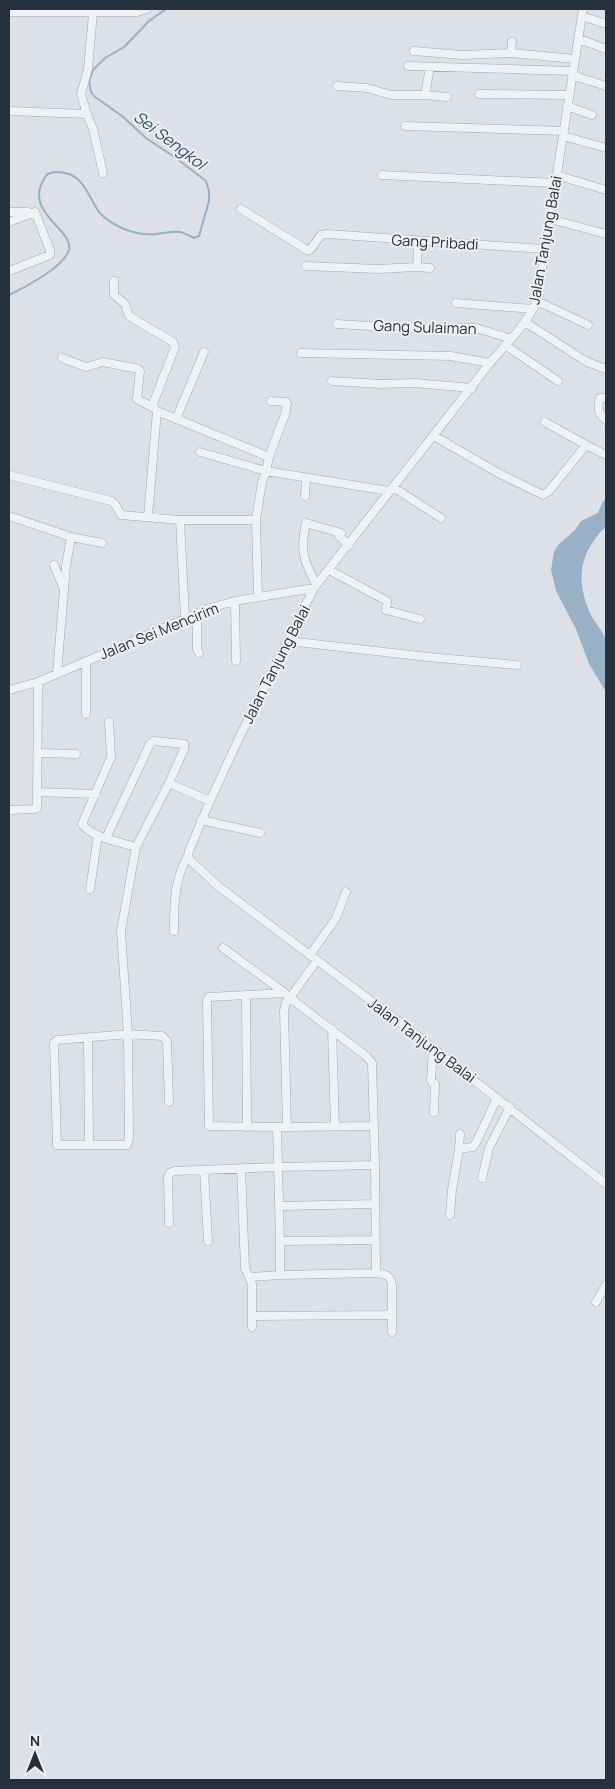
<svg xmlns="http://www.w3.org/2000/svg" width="615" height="1789" font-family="Manrope,sans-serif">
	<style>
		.water { fill: #98b1c6 }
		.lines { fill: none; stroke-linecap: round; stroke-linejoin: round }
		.stream { stroke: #98b1c6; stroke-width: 2 }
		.minor-casing { stroke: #a3a8b1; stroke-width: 9 }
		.minor { stroke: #eff2f5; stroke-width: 8 }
		.labels { text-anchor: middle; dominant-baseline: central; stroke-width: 4; stroke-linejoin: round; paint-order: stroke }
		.street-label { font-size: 15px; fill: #27303d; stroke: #ecf0f4 }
		.water-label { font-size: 16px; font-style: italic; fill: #32516f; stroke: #ecf0f4 }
	</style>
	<rect width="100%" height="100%" fill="#dde1e7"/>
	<path class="water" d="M606 498V527C599 532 596 538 591 545 577 567 580 592 591 615 595 623 602 630 605 638 609 646 606 681 606 692L589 664 576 629 556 591 551 570 554 552 558 545 575 530 581 521 598 513 602 503Z"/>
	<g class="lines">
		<path class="stream" d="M9 295C24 288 64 267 69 250 74 230 25 213 43 181 45 177 46 174 50 173 56 171 63 172 69 174 85 180 90 199 99 212 105 219 115 225 124 229 134 233 146 235 157 234 165 233 173 231 180 232 185 233 190 236 194 238L199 236 209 201V191L206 181 176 158 146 138 122 116 95 97 91 92 89 81 93 70 105 58 124 47 149 21 166 9"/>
		<defs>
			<path id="minor" d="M583 9 537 301C526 325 507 343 490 363L314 588 240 736 210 801 189 851 188 856 191 861 218 886 410 1030 606 1184
				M9 12H137L147 9
				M582 16 606 24
				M579 39 606 49
				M414 51 462 55 511 53 575 59
				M511 53 512 42
				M408 66 572 71
				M572 75 606 86
				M337 86 367 88 391 95H425L447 97
				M479 94 569 95
				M425 95 430 67
				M567 106 592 115
				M9 111 87 114 81 94 88 69 93 13
				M87 114 93 129 103 173
				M405 126 564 131
				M563 136 606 148
				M382 175 555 183
				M556 175 606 190
				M241 209 307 250H310L321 235 327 234 544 249
				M9 212H28
				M550 219 606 234
				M9 222 35 212
				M306 266 378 269 417 267 418 242
				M417 267 430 268
				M9 271 50 255V250L35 212
				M114 281V295L125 304 129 316 173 342 175 347 153 404 154 408 157 411 148 517
				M537 301 588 325
				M456 303 533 309
				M525 322 587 362 606 369
				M337 324 404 328H476L512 339
				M505 345 558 381
				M301 353 451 356 490 363
				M62 358 86 367 103 362 138 369 140 371 137 399 154 408
				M332 381 380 384 414 383 472 388
				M606 398H600C597 408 598 413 606 420
				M157 411 269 457 266 471 389 491
				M176 419 204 352
				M545 422 586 445
				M434 436 500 474 543 495 549 491 586 445 606 455
				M269 457 285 414 287 404 286 402 271 401
				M9 475 111 501 115 504 121 515 180 520H256L262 482 266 471 200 452
				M393 487 441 518
				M305 496 306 479
				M9 516 71 537 102 543
				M180 520 185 618
				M256 520 258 597
				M54 565 63 587
				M329 570 387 601 386 610 420 619
				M316 584C303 560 300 550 306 523L341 533 339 536 349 545
				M235 601 236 661
				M197 614V649L199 653
				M288 641 428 657 517 665
				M86 661V714
				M57 673 66 566 71 537
				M9 690 38 682 210 608 235 601 314 588
				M109 722 111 757 82 824C93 838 120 842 136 847
				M38 753 76 754
				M38 792 96 794
				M9 810 35 809 37 808 38 682
				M201 820 260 833
				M106 838 150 744 154 741 184 744V749L169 783
				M90 889 98 835
				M174 931C174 906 174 879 188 856
				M223 948 285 993
				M310 955 336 918 346 892
				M246 996 247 1127
				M332 1029 335 1126
				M88 1038 89 1145
				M433 1049 431 1081 435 1084 434 1112
				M169 1102 167 1041 162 1036 128 1034 57 1040 54 1043 57 1145H127L129 1138 128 1034 121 931 136 847 169 783 210 801
				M277 1127 209 1126 207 1000 209 997 285 993 290 998 317 960
				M287 1127 374 1126
				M459 1149 460 1134
				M375 1165 376 1273
				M241 1168 245 1268 252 1284V1316L386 1315 391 1313
				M204 1170 208 1241
				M482 1178 489 1148 510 1107
				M279 1206 375 1204
				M450 1215 452 1190 459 1149 473 1147 476 1143 497 1098
				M169 1223 168 1177 170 1173 174 1171 279 1167 375 1165 372 1063 366 1056 290 998 286 1002 284 1011 287 1127H277L280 1241 375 1240
				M280 1241V1275L376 1273C385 1274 390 1275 392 1284V1332
				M249 1277 280 1275
				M596 1302 606 1285
				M252 1316V1327"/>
		</defs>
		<use href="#minor" class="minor-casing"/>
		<use href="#minor" class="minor"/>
	</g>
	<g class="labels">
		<g class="street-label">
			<text transform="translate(545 240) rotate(-80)">Jalan Tanjung Balai</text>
			<text transform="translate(435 242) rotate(3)">Gang Pribadi</text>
			<text transform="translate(425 327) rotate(2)">Gang Sulaiman</text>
			<text transform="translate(159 631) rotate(-22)">Jalan Sei Mencirim</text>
			<text transform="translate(276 664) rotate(-63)">Jalan Tanjung Balai</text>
			<text transform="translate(422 1040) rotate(37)">Jalan Tanjung Balai</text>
		</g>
		<g class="water-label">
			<text transform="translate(170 140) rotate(37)">Sei Sengkol</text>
		</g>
	</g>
	<rect width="615" height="1789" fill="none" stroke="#27303d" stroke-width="20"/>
	<g transform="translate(35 1754)" stroke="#ecf0f4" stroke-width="4" paint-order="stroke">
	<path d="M0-4L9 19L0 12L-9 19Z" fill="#27303d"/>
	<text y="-8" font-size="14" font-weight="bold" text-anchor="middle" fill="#27303d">N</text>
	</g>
</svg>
